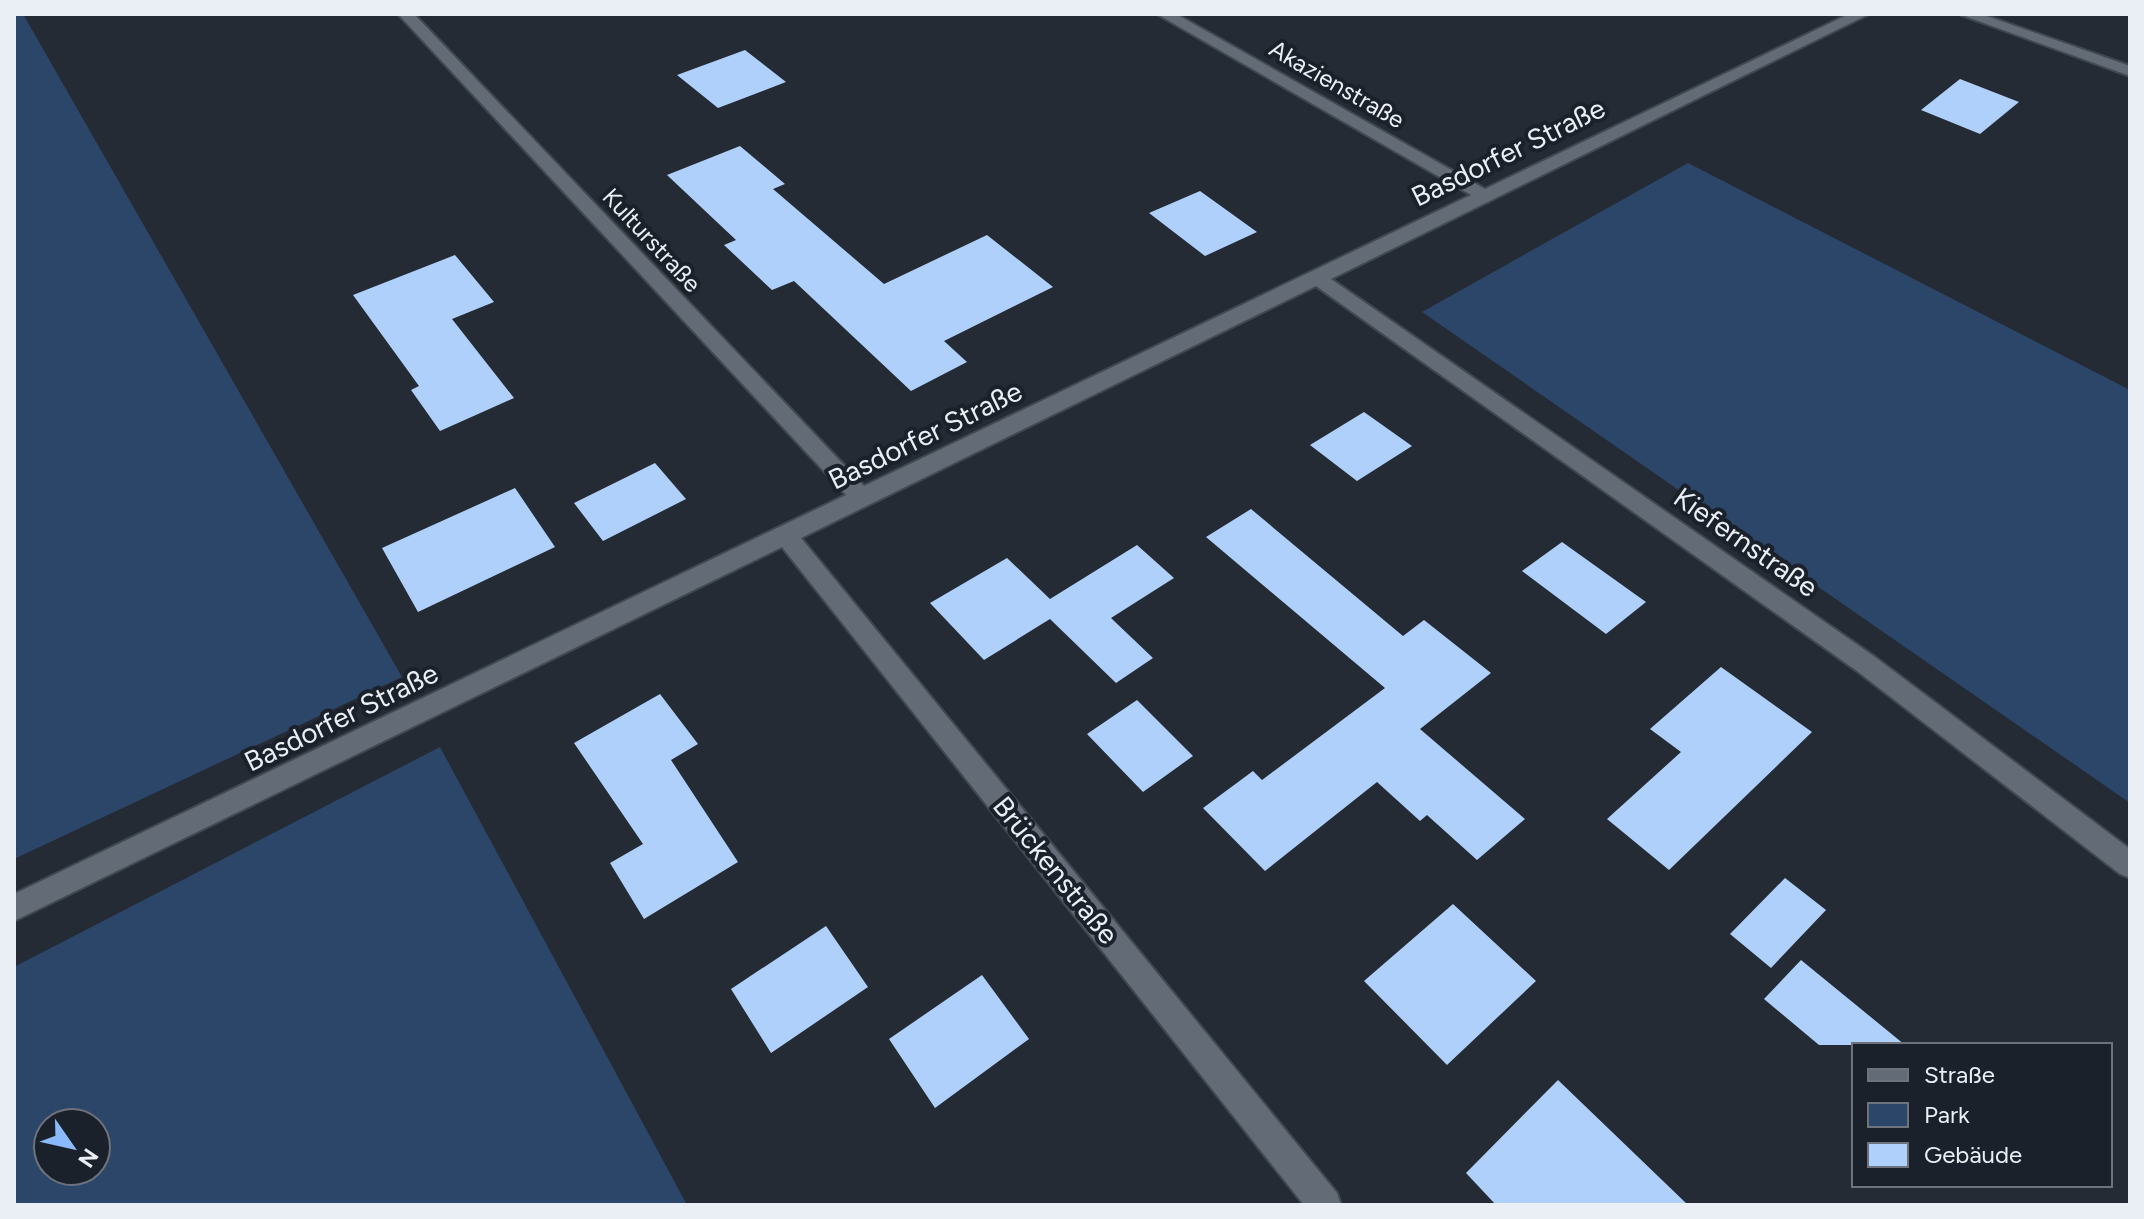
<svg xmlns="http://www.w3.org/2000/svg" width="2144" height="1219" font-family="Figtree,sans-serif">
	<style>
		.green { fill: #2c466a; fill-rule: evenodd }
		.building { fill: #b0d0fc }
		.lines { fill: none; stroke-linecap: round; stroke-linejoin: round }
		.street-casing { stroke: #424850; stroke-width: 4 }
		.street { fill: #636b76; fill-rule: evenodd }
		.labels { text-anchor: middle; dominant-baseline: central; stroke-width: 8; stroke-linejoin: round; paint-order: stroke }
		.far-street-label { font-size: 24px; fill: #eaeff5; stroke: #1b212a }
		.street-label { font-size: 28px; fill: #eaeff5; stroke: #1b212a }
	</style>
	<rect width="100%" height="100%" fill="#242b34"/>
	<path class="green" d="M14 14H23L402 677 14 859Z
		M1688 163 2130 390V803L1422 312Z
		M440 747 687 1205H14V967ZM48 1123H96V1171H48Z"/>
	<path class="building" d="M745 50 786 82 718 108 677 75Z
		M1960 79 2019 102 1980 134 1921 110Z
		M740 146 785 184 773 189 884 284 987 235 1053 287 944 341 967 362 911 391 794 281 772 290 724 245 736 240 667 175Z
		M1200 191 1257 232 1205 256 1149 213Z
		M455 255 494 302 452 319 514 398 440 431 411 390 419 386 353 295Z
		M1364 412 1412 446 1357 481 1310 445Z
		M655 463 686 499 603 541 574 503Z
		M515 488 555 547 418 612 382 548Z
		M1251 509 1403 636 1424 620 1491 673 1420 729 1525 819 1477 860 1427 815 1420 821 1377 782 1265 871 1203 808 1253 771 1262 780 1385 688 1206 537Z
		M1562 542 1646 602 1606 634 1522 571Z
		M1137 545 1174 578 1111 618 1153 658 1116 683 1050 619 984 660 930 603 1007 558 1050 599Z
		M1721 667 1812 732 1669 870 1607 819 1681 752 1650 729Z
		M660 694 698 744 671 760 738 862 644 919 610 863 643 844 574 743Z
		M1137 700 1193 756 1143 792 1087 734Z
		M1785 878 1826 910 1771 968 1730 934Z
		M1453 904 1536 981 1447 1065 1364 981Z
		M826 926 868 987 771 1053 731 989Z
		M1801 960 1905 1045H1819L1764 999Z
		M982 975 1029 1039 935 1108 889 1039Z
		M1558 1080 1688 1205H1496L1466 1173Z"/>
	<g class="lines">
		<defs>
			<path id="street" d="M398 14H414L864 486 1471 195 1157 14H1176L1485 189 1849 14H1869L1331 279 1875 657 2130 849V878L2120 874 1857 671 1316 286 801 538 1337 1193 1341 1205H1304L782 547 14 921V894L846 495Z
				M1959 14H1981L2130 66V76Z"/>
		</defs>
		<use href="#street" class="street-casing"/>
		<use href="#street" class="street"/>
	</g>
	<g class="labels">
		<g class="far-street-label">
			<text transform="translate(1337 84) rotate(30)">Akazienstraße</text>
			<text transform="translate(652 240) rotate(47)">Kulturstraße</text>
		</g>
		<g class="street-label">
			<text transform="translate(1508 152) rotate(-26)">Basdorfer Straße</text>
			<text transform="translate(925 435) rotate(-26)">Basdorfer Straße</text>
			<text transform="translate(1746 542) rotate(35)">Kiefernstraße</text>
			<text transform="translate(341 717) rotate(-26)">Basdorfer Straße</text>
			<text transform="translate(1056 870) rotate(51)">Brückenstraße</text>
		</g>
	</g>
	<rect width="2144" height="1219" fill="none" stroke="#eaeff5" stroke-width="32"/>
	<rect x="1852" y="1043" width="260" height="144" fill="#1b212a" stroke="#6e737b" stroke-width="2"/>
	<rect x="1868" y="1069" width="40" height="12" fill="#636b76" stroke="#6e737b" stroke-width="2"/>
	<text x="1924" y="1083" font-size="24" fill="#eaeff5">Straße</text>
	<rect x="1868" y="1103" width="40" height="24" fill="#2c466a" stroke="#6e737b" stroke-width="2"/>
	<text x="1924" y="1123" font-size="24" fill="#eaeff5">Park</text>
	<rect x="1868" y="1143" width="40" height="24" fill="#b0d0fc" stroke="#6e737b" stroke-width="2"/>
	<text x="1924" y="1163" font-size="24" fill="#eaeff5">Gebäude</text>
	<g transform="translate(72 1147) rotate(124)"><circle r="38" fill="#1b212a" stroke="#6e737b" stroke-width="2"/>
	<path d="M0-6L14 30L0 20L-14 30Z" fill="#8abafc"/>
	<text y="-12" font-size="22" font-weight="bold" text-anchor="middle" fill="#eaeff5">N</text>
	</g>
</svg>
